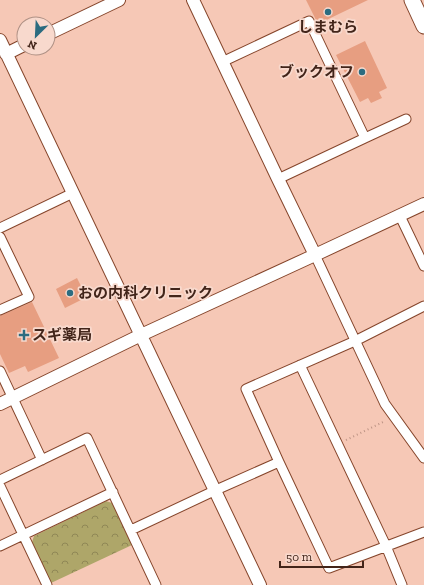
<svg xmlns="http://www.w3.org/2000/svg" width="424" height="585" font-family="'Zilla Slab','Noto Sans JP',serif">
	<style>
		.park { fill: url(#park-crowns) }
		.building { fill: #e79e81 }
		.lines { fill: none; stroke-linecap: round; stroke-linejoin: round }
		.minor-casing { stroke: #85452b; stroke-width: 11 }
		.tertiary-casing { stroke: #85452b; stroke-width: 14 }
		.primary-casing { stroke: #85452b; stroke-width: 17 }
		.path { stroke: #bd9485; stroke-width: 2; stroke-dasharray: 1 3; stroke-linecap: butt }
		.minor { stroke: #fff; stroke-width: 9 }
		.tertiary { stroke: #fff; stroke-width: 12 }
		.primary { stroke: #fff; stroke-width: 15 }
		.poi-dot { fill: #2c6c80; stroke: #f8d9cd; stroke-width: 1.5 }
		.labels { text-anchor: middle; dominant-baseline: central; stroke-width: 3.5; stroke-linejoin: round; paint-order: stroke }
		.poi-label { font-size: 15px; font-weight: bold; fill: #42251a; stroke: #f8d9cd; text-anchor: start }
	</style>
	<defs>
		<pattern id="park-crowns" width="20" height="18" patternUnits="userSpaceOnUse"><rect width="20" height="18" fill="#aea669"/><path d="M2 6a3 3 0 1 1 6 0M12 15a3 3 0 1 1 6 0" fill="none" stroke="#8f8756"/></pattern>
	</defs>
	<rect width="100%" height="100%" fill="#f6c8b6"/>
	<path class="park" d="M106 501 112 503 132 545 51 583 32 542 34 536Z"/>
	<path class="building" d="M306 0H368L318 24Z
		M365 41 387 88 379 92 382 98 371 103 368 98 360 102 336 55Z
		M77 278 81 286 79 287 85 298 65 308 56 289Z
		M32 302 59 358 28 372 25 366 9 373 0 354V316Z"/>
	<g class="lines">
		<defs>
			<path id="minor" d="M222 62 309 21 365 138 278 179
				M365 138 406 119
				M400 216 424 266
				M0 228 73 193
				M0 237 29 297 0 310
				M315 255 385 404 424 458
				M424 306 355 341 246 389 279 462 329 568 424 532
				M300 365 386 546 402 585
				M0 371 42 460
				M0 480 87 438 156 585
				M0 486 47 585
				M131 530 216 490 279 462
				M0 546 113 492"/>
			<path id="tertiary" d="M193 0 278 179 315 255
				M48 34 119 0
				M0 40 260 585
				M6 54 24 45
				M0 404 141 335 315 255 424 204"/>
			<path id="primary" d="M412 0 424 26"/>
		</defs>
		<use href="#minor" class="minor-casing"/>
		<use href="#tertiary" class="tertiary-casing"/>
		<use href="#primary" class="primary-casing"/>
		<path class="path" d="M346 440 385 421"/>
		<use href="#minor" class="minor"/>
		<use href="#tertiary" class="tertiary"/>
		<use href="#primary" class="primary"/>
	</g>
	<g class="poi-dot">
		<circle cx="328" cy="12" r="4"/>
		<circle cx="362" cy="72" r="4"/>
		<circle cx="70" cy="293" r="4"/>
		<path d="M22 329h4v4h4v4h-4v4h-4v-4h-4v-4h4z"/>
	</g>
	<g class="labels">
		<g class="poi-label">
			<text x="328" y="27" text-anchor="middle">しまむら</text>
			<text x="354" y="72" text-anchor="end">ブックオフ</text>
			<text x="78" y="293">おの内科クリニック</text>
			<text x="32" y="335">スギ薬局</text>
		</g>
	</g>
	<g transform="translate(36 36) rotate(204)"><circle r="19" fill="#f8d9cd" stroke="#af9185"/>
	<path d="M0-3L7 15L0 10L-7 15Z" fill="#2c6c80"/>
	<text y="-6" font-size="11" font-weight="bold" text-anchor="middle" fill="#42251a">N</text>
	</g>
	<path d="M280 561v6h83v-6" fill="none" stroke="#42251a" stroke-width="2"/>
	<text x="286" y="561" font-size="12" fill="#42251a" stroke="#f8d9cd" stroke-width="3" paint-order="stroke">50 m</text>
</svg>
